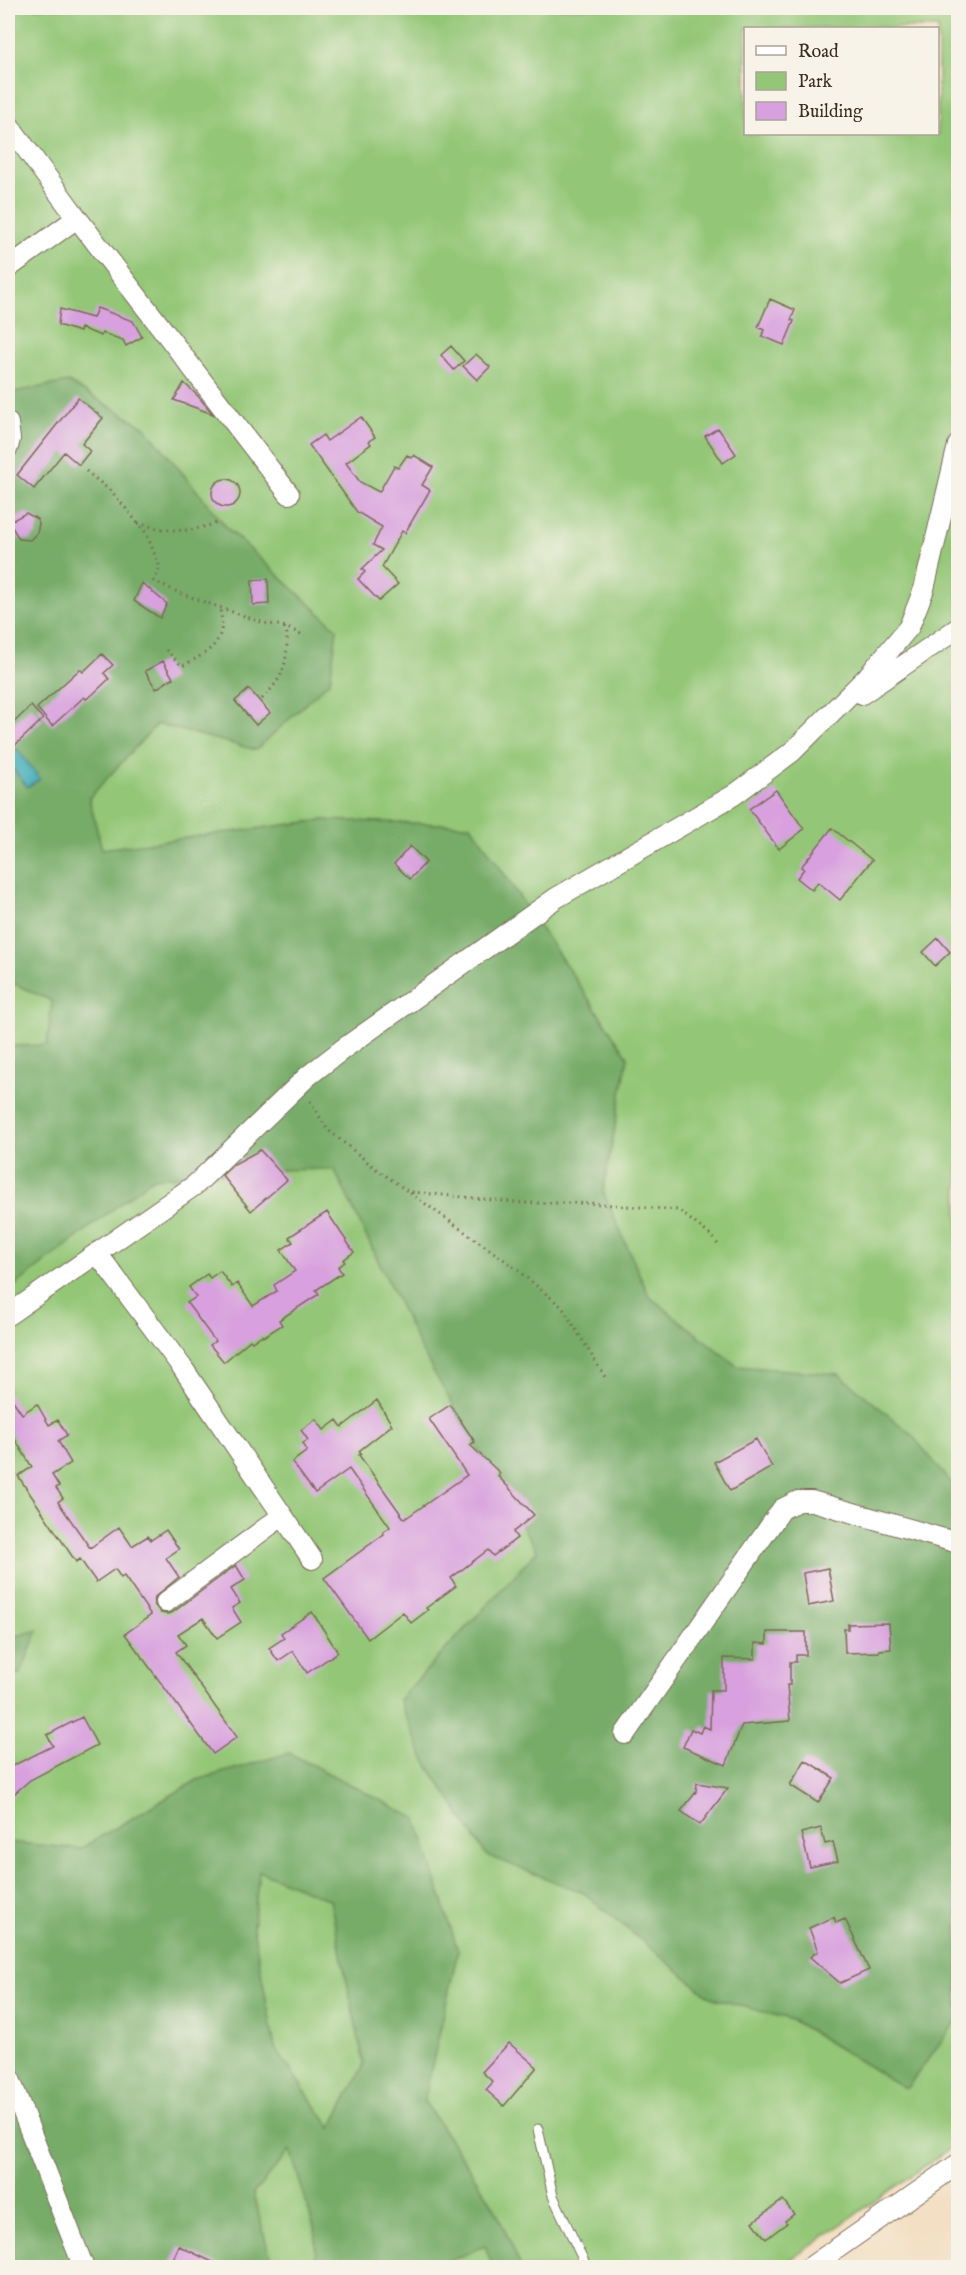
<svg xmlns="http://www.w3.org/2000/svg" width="966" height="2275" font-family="'IM FELL English',serif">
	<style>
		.green { fill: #93c676; stroke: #67784a; stroke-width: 1.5; fill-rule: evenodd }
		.forest { fill: #76ab67; stroke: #586a42; stroke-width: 1.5; fill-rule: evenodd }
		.water { fill: #3cacb8; stroke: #3c6b6b; stroke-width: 1.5 }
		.building { fill: #d8a0de }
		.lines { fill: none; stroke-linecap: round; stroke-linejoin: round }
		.service-casing { stroke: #7b6958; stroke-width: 11 }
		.minor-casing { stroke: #7b6958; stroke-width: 22 }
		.path { stroke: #7b6958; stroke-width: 3; stroke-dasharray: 1.5 4.5; stroke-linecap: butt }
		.service { stroke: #fff; stroke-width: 9 }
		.minor { stroke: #fff; stroke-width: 20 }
	</style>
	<rect width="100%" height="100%" fill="#f7f3e8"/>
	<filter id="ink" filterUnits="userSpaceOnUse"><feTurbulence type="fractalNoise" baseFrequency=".0167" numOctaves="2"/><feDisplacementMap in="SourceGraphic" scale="12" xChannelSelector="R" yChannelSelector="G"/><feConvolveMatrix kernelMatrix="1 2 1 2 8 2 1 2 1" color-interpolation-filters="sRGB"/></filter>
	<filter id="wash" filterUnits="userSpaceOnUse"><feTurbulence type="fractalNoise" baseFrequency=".008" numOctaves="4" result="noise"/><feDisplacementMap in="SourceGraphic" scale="24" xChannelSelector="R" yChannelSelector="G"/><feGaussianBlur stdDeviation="1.35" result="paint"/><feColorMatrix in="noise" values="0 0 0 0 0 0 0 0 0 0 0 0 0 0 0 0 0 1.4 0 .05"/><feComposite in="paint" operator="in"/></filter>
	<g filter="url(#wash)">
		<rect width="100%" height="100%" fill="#f3dfc3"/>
		<path class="green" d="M8 8H958V2143L780 2267 8 2268ZM746 28H938V134H746Z"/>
		<path class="forest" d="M68 382 145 427 228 529 337 629 330 681 256 750 157 724 89 798 102 849 322 820 471 825 628 1057 603 1192 649 1296 737 1366 839 1374 911 1434 958 1491V2019L906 2089 792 2020 710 1997 584 1893 486 1855 425 1761 399 1700 537 1551 420 1348 334 1169 273 1170 153 1178 8 1291V1046L47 1045 52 1001 8 981V393Z
			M38 1630 21 1673 8 1678V1638Z
			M289 1753 417 1819 458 1951 424 2101 494 2206 521 2267H493L485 2246 434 2267H315L316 2234 290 2150 253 2194 273 2267 8 2268V1842L80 1849 197 1780ZM259 1871 330 1900 364 2064 331 2128 275 2048 253 1928Z"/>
		<path class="water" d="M17 749 40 779 27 787 8 762V757Z"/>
		<g id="blocks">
			<path class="building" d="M770 299 795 310 791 320 794 321 784 345 762 336 764 330 758 327Z
				M97 308 133 321 142 337 126 346 123 340 102 333 101 336 81 328 80 332 58 325 60 309 93 318Z
				M451 346 464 361 454 370 441 355Z
				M476 354 490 367 477 380 463 366Z
				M184 383 198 396 213 414 174 400Z
				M78 398 103 418 82 444 90 451 79 465 64 452 34 489 17 475Z
				M361 417 375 437 369 441 371 444 346 463 360 482 379 492 394 466 398 468 407 455 412 458 414 455 433 467 422 485 430 490 405 533 402 531 382 567 398 584 379 601 358 579 365 572 362 569 382 550 373 545 382 527 357 512 309 445 323 435 327 441Z
				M718 428 736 454 723 463 705 436Z
				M212 493a14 14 0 1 1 28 0a14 14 0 1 1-28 0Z
				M26 513 37 519 39 524 37 533 30 540 19 539 9 522Z
				M268 579 269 604 253 605 252 580Z
				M142 583 167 604 160 618 134 601Z
				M102 654 113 665 104 673 109 679 91 696 86 699 84 697 52 726 37 708 80 669 83 672Z
				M163 661 173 678 156 689 145 671Z
				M249 689 270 713 256 725 235 701Z
				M31 706 43 719 8 752V728Z
				M776 790 804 829 779 849 749 809Z
				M832 828 872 860 840 900 818 882 812 890 797 878 804 869 801 867Z
				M410 846 426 862 410 879 394 864Z
				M938 938 950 952 935 966 923 952Z
				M260 1150 287 1180 251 1211 222 1175 234 1164Z
				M327 1212 354 1252 343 1260 345 1262 338 1267 342 1273 316 1290 319 1294 279 1320 282 1325 263 1337 262 1335 252 1342 250 1340 224 1362 210 1345 215 1341 187 1303 196 1297 189 1287 207 1274 210 1278 220 1271 232 1287 237 1283 253 1306 277 1291 274 1285 295 1271 281 1250 293 1242 289 1237Z
				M8 1393 22 1414 37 1404 49 1425 58 1420 67 1435 58 1441 71 1463 52 1475 59 1486 56 1488 63 1498 58 1502 90 1548 119 1527 132 1546 148 1536 151 1540 166 1530 179 1549 166 1558 179 1577 155 1597 154 1604 161 1613 167 1614 173 1612 236 1565 245 1580 231 1589 240 1603 232 1608 241 1622 217 1638 203 1618 178 1634 186 1645 176 1652 237 1737 213 1754 125 1634 151 1615 124 1576 121 1578 115 1569 96 1582 80 1559 76 1562 18 1476 32 1467 8 1428Z
				M377 1400 392 1425 359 1451 361 1454 359 1455 403 1517 406 1518 467 1475 429 1419 450 1405 475 1442 470 1445 500 1473 498 1476 534 1515 513 1532 517 1538 493 1556 488 1550 451 1578 456 1586 426 1608 428 1610 411 1623 403 1612 368 1639 324 1578 384 1534 383 1532 390 1527 349 1469 315 1493 292 1462 307 1451 302 1444 308 1440 301 1430 316 1419 324 1430 337 1420 342 1427Z
				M756 1439 772 1467 730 1491 714 1462Z
				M828 1568 834 1601 808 1606 803 1573Z
				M312 1612 338 1652 307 1673 293 1651 278 1661 269 1648 284 1638 281 1633Z
				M889 1623 891 1649 879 1650V1652L845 1653 844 1629H848V1624Z
				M767 1632H806V1655H796V1662H790V1685H787L790 1721 742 1725 726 1765 683 1747 691 1729 700 1733 703 1726 710 1729 711 1690H724V1658L755 1659V1643L767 1644Z
				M82 1717 97 1745 30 1780 8 1799V1768L53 1746 47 1735Z
				M805 1760 834 1778 818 1803 790 1785Z
				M697 1783 728 1788 700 1825 681 1811 696 1792Z
				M821 1828 825 1844 833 1842 838 1861 810 1867 801 1833Z
				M834 1917 836 1923 845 1919 869 1970 840 1983 810 1957 818 1951 809 1928Z
				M509 2043 537 2067 504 2106 486 2090 493 2082 482 2072Z
				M783 2200 794 2214 785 2221 787 2223 766 2239 753 2222Z
				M179 2246 225 2268H169Z"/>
		</g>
	</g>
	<g filter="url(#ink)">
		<use href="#blocks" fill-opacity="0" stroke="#7b6958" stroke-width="1.5"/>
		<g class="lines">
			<defs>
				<path id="service" d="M538 2129 553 2196 587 2268"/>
				<path id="minor" d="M8 124 77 218 8 268
					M77 218 289 494
					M8 423 10 439 8 447
					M862 694 958 628
					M97 1253 182 1367 312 1559
					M8 1315 195 1185 308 1076 343 1049 556 898 734 795 792 752 868 676 909 627 924 589 958 445
					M166 1602 282 1516
					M625 1734 782 1509 798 1501H812L958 1543
					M8 2074 84 2268
					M809 2268 958 2164"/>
			</defs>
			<use href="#service" class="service-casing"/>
			<use href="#minor" class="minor-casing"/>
			<path class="path" d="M86 471 113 493 146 533 160 567 154 581 182 594 264 623 283 626 301 634
				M138 523C168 532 189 534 218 522
				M166 650 182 666C210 652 229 641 219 606
				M262 699C280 680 286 671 287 644 287 637 288 632 283 626
				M310 1101 327 1129 375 1168 510 1264 562 1307 605 1377
				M412 1192 524 1203H588L678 1210 713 1237 720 1248"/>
			<use href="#service" class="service"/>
			<use href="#minor" class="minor"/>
		</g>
	</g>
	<rect width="966" height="2275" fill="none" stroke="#f7f3e8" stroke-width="30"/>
	<rect x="744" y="27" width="195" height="108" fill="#f7f3e8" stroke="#aca397" stroke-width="1.5"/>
	<rect x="756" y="46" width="30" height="9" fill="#ffffff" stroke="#aca397" stroke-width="1.5"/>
	<text x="798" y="57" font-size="18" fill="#3b2a1e">Road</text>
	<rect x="756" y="72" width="30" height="18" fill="#93c676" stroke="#aca397" stroke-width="1.5"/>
	<text x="798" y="87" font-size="18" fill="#3b2a1e">Park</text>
	<rect x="756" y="102" width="30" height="18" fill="#d8a0de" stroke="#aca397" stroke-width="1.5"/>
	<text x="798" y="117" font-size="18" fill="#3b2a1e">Building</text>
</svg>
